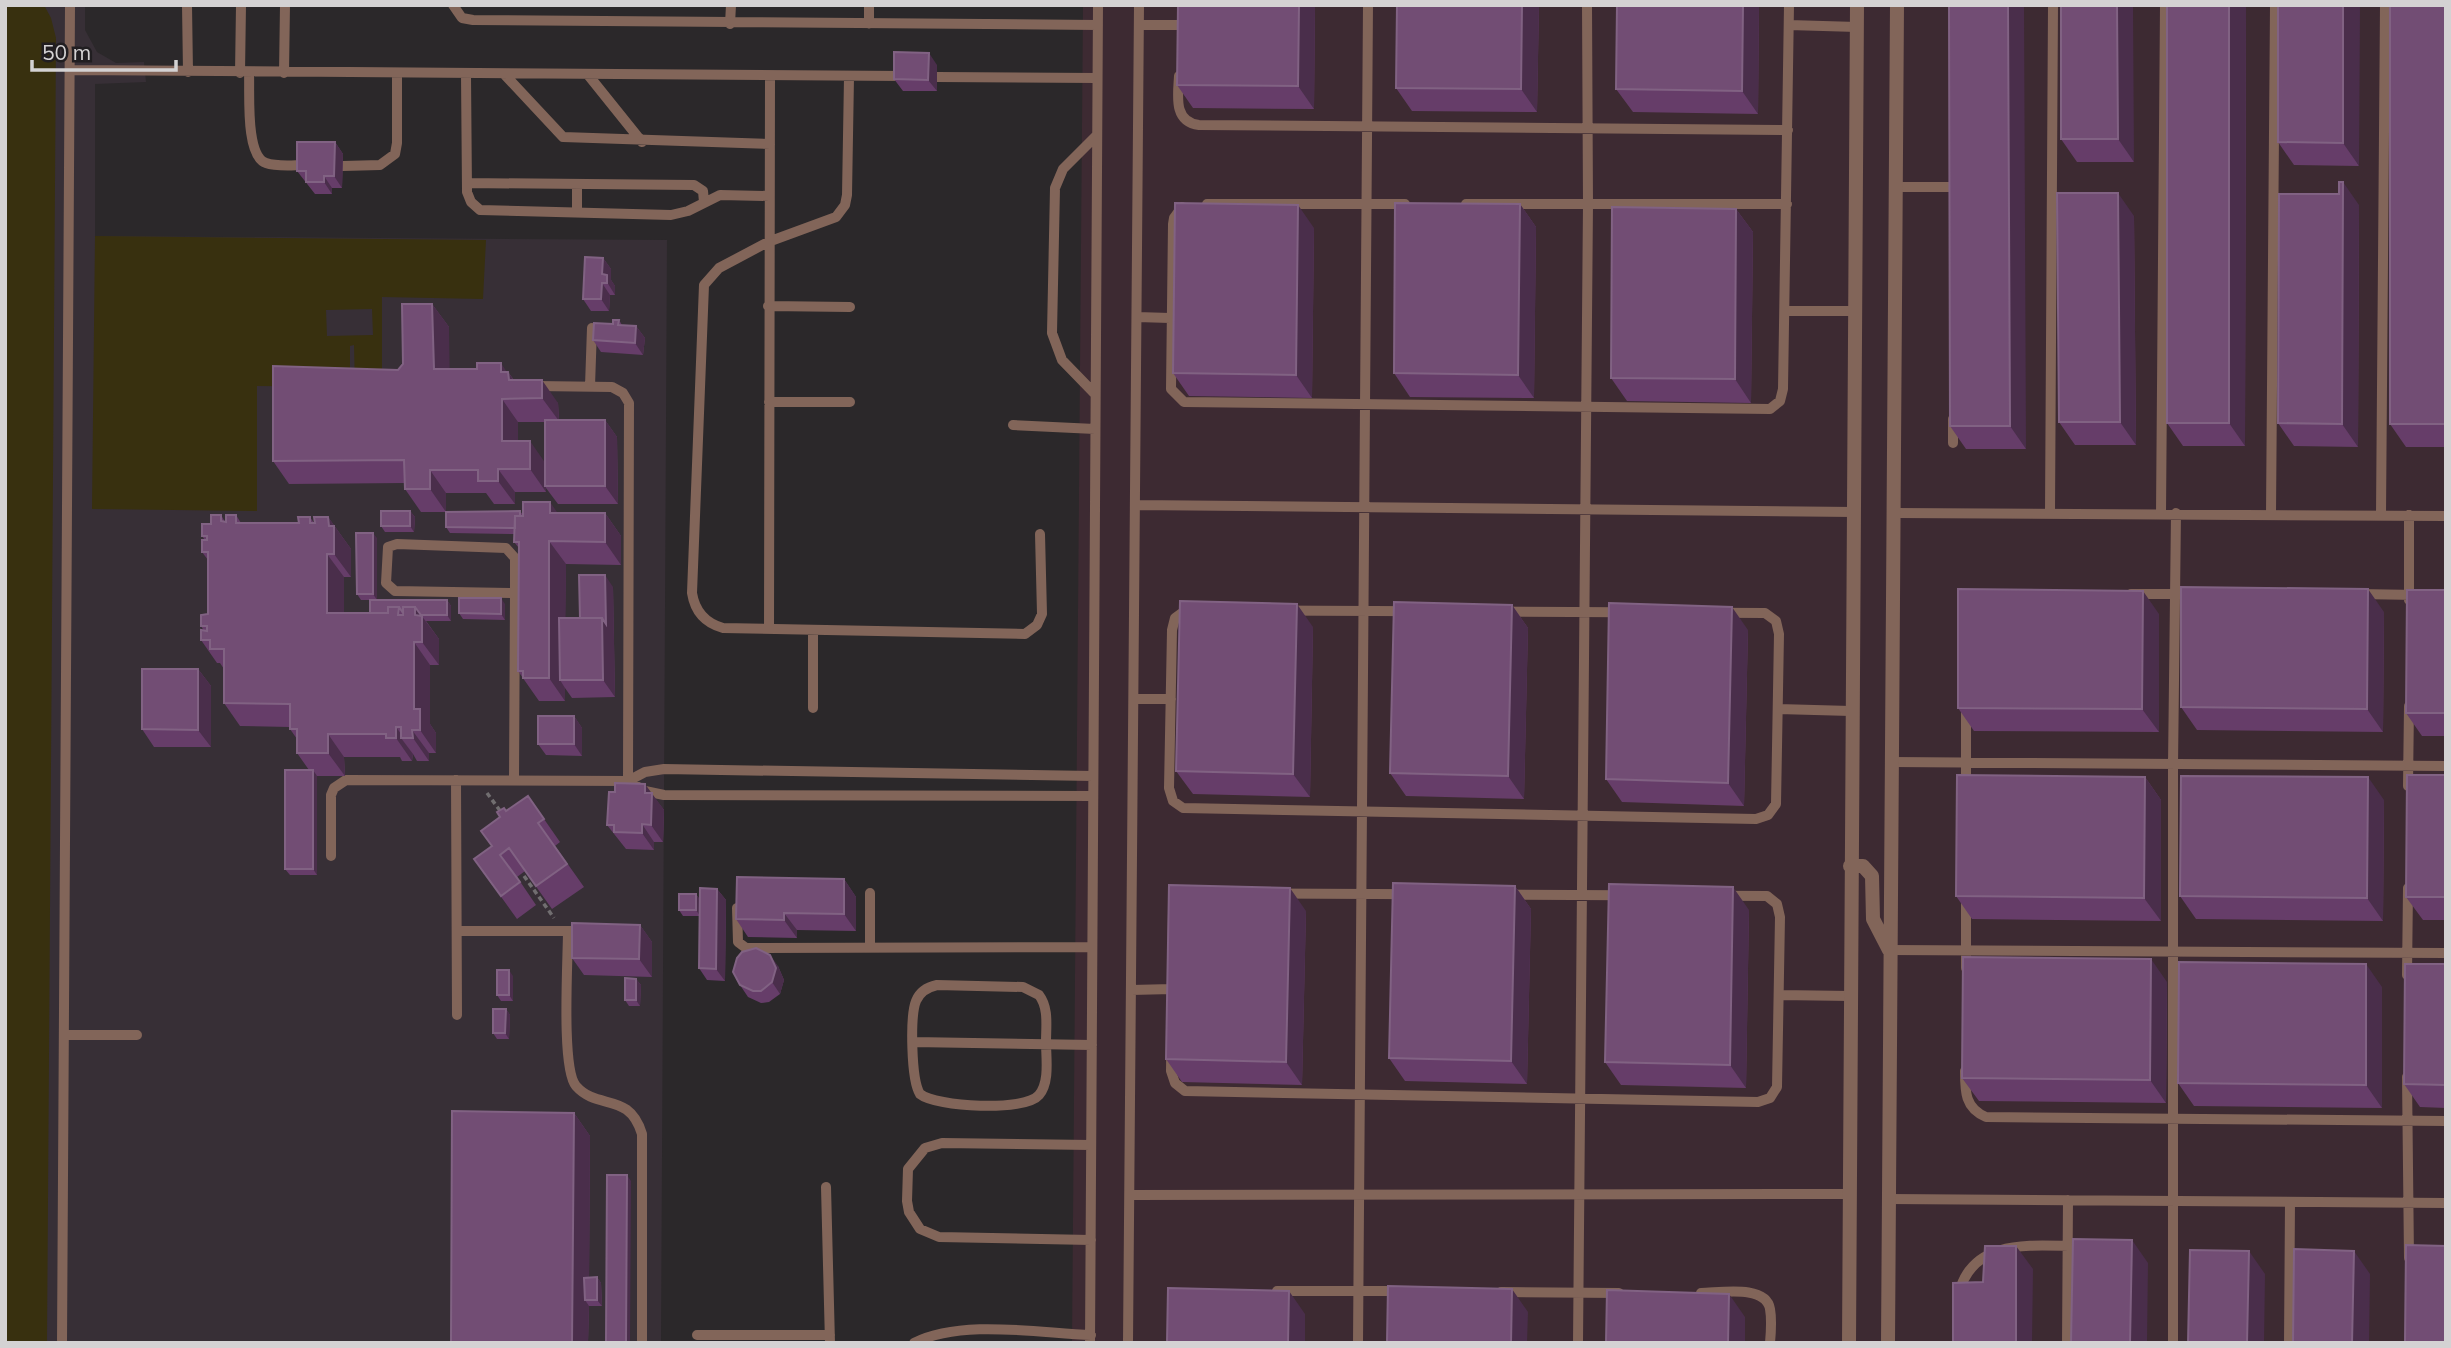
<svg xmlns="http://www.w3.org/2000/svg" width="2451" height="1348" font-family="Mulish,sans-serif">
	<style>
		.built { fill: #372f36 }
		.industrial { fill: #3d2a32 }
		.sand { fill: #38300f; fill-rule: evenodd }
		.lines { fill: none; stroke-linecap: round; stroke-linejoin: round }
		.path { stroke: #716e70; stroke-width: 3.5; stroke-dasharray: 5 3.5; stroke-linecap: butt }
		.service { stroke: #826559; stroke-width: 10 }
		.minor { stroke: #826559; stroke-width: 14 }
		.wall { fill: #663d69; fill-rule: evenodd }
		.shaded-wall { fill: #4a2e4b }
		.building { fill: #724d74; stroke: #816283; stroke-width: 2 }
	</style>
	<rect width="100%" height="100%" fill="#2b282a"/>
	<path class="built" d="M5 5H85V30L97 52 116 63 144 62 146 82 95 84V236L667 240 661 1343H5Z"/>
	<path class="industrial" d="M1083 5H2446V1343H1072Z"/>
	<path class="sand" d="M5 5H44L51 18 56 38 47 1343H5Z
		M95 236 486 240 483 299 382 297V387H355L354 345 350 346V387L257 386V511L92 509ZM372 309 373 335 327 336 326 310Z"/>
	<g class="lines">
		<path class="path" d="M487 793 501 812
			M524 876 554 918"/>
		<path class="service" d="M187 5 188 72
			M453 5 462 18 473 20 1098 25
			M869 5V24
			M730 24 731 5
			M1139 25H1180
			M1789 25 1857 27
			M70 70 903 76
			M240 73 241 5
			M249 73C250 92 245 156 266 163 277 167 293 165 305 165
			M284 73 285 5
			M466 75 467 192 471 202 480 210 671 215 688 211 720 195 769 196
			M505 75 563 137 770 144
			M589 76 642 142
			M1179 76C1178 95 1173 122 1199 125L1788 130
			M849 77 847 195 845 205 836 217 768 242 719 268 704 285 692 593C695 612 705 623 723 628L1025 634 1037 625 1042 614 1040 534
			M937 77 1097 78
			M343 166 380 165 395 154 397 143V74
			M467 183 694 185 703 191 704 202
			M1894 187H1955
			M1207 204H1405
			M1466 204H1787
			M1182 207 1174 218 1173 224 1171 389 1184 402 1770 409 1780 401 1783 389 1789 5
			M577 213V185
			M768 306 850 307
			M1786 311H1855
			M1137 317 1170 318
			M536 386 612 387 623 393 629 403 628 781
			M590 386 592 328
			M1095 394 1062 360 1052 333 1055 188 1063 169 1096 136
			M769 402H850
			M1013 425 1095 429
			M1953 443V419
			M1135 505 1854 512
			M2050 512 2053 5
			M1896 513 2446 516
			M2161 513 2165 5
			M2271 514 2275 5
			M2381 515 2385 5
			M397 544 506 548 515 558V593L395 591 386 583 388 547Z
			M2131 594H2193
			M2359 594 2417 595
			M2409 600V515
			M1186 610 1765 613 1776 621 1779 634 1776 804 1768 815 1756 819 1183 808 1173 801 1169 788 1172 630 1175 618Z
			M769 629 770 77
			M1134 699H1171
			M813 708V630
			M1778 709 1851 711
			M1892 762 2446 766
			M456 780 457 1015
			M514 780 515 593
			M628 781 645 772 664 769 1093 776
			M1966 786V707
			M2408 786 2409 706
			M331 856V795L334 788 346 780 628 781 645 791 664 795 1093 796
			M1188 893 1767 896 1777 904 1780 917 1777 1087 1770 1098 1758 1102 1185 1091 1175 1083 1171 1071 1173 913 1177 901Z
			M737 908 738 942 746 948 1092 947
			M458 931H575
			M568 931C568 959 561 1069 576 1086 598 1111 629 1091 642 1134V1343
			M870 948V893
			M1889 950 2446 953
			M1966 968V899
			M2407 975 2408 888
			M937 985 1023 987 1039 995C1049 1008 1046 1026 1046 1042 1046 1058 1050 1082 1039 1095 1025 1112 936 1107 920 1094 911 1080 910 1016 916 1001 920 991 928 987 937 985Z
			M1131 990 1172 989
			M1779 995 1851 996
			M64 1035H137
			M914 1042 1092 1045
			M1965 1071C1965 1092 1965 1108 1986 1117L2446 1121
			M2407 1077 2409 1258
			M826 1187 830 1343
			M1130 1195 1850 1194
			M1888 1199 2446 1203
			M1091 1240 939 1237 920 1229 909 1212 907 1201 908 1169 925 1148 942 1143 1091 1145
			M1277 1291H1399
			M1501 1292 1619 1293
			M1701 1293C1719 1293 1766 1284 1770 1309 1772 1320 1771 1332 1770 1343
			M1959 1293C1972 1241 2025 1245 2068 1246
			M697 1335H830
			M62 1343 70 5
			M914 1343C961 1319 1038 1333 1091 1335
			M1090 1343 1098 5
			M1128 1343 1139 5
			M1358 1343 1368 5
			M1578 1343 1588 204 1587 5
			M2067 1343 2068 1200
			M2173 1343V765L2176 513
			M2289 1343 2290 1202"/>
		<path class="minor" d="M1850 866H1863L1872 876 1873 919 1889 950
			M1849 1343 1857 5
			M1888 1343 1897 5"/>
	</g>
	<path class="wall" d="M1178 5H1315L1314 109 1193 108 1177 85Z
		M1397 5H1539L1537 112 1412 111 1396 88Z
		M1617 5H1759L1758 114 1633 112 1616 89Z
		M1949 5 2026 449H1966L1950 426Z
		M2061 5 2134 162H2077L2061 139Z
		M2167 5H2246L2245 446H2183L2167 423Z
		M2278 5 2359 166 2294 165 2278 142Z
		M2446 5V447H2406L2390 424Z
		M937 65V91H903L894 79Z
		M335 142 343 154 342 188H332V194H315L297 171Z
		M1520 204 1536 227 1534 398 1410 397 1394 373Z
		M2359 205 2358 447 2294 446 2278 423Z
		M1736 209 1753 232 1751 403 1627 401 1611 378Z
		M2134 216 2136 445H2075L2059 422Z
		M1314 228 1312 398 1189 396 1173 373Z
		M603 258 611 269V280L615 286V295H610L609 311H591L583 299Z
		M432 304 449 327V369L508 372 514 380 558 403 559 420H605L617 437 618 504H558L546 488V492H515V504H494L486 493H446V512L520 511 523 515 557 513H605L621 536V565L566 564 565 618H580L613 587 615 697 572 698 565 688V701H539L518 671 519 548 514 542 515 534 450 533 446 527V512H421L405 489V483L289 484 273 461 398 370 403 364ZM518 422H545V463L518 441Z
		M619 320 622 325 636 326 645 338 643 355 601 352 593 340Z
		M410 511 415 517 414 532H385L381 526Z
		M221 515 225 522 236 515 241 523H299L310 517 314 523 328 517 351 549V577H344V613H370L447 600 451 606V621H426L439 639V665H430V724L436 733V753H429V761H417L413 754 412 761H402L400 757H344L345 776H317V875H290L285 869 309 770 297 753V739L290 729V727L240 726 224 703V669L220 663H217L201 640 204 631 201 626 208 614V560L202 552 205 540 202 536 211 524Z
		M377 538V600H361L357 594Z
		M2446 590V736H2422L2406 713Z
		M505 604V620L463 619 459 613Z
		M1512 605 1528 628 1524 799 1406 796 1390 773Z
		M2384 612 2383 732 2197 730 2181 707Z
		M2159 614V732L1974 731 1958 708Z
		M1313 627 1310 797 1193 794 1176 771Z
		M1748 630 1744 806 1622 802 1606 779Z
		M198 669 211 686V747H154L142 729Z
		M574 716 582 728V756L546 755 538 744Z
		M2446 775V920H2423L2406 897Z
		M2145 777 2161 800V921L1972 919 1956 896Z
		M651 793 664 810 663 842H654V850L626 849 607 825Z
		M528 796 560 842 555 846 584 887 552 909 525 871 517 877 536 905 517 919 474 859 492 846 500 817 506 811Z
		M2384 800 2383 921 2196 919 2180 896Z
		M844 879 856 897V931L797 930V938L748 937 736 919Z
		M1515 886 1531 909 1527 1084 1405 1081 1389 1058Z
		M717 889 726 900 725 981 707 980 699 968V916H683L679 910 696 894 700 900Z
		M1749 910 1746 1088 1621 1085 1605 1062Z
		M1306 911 1302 1085 1182 1082 1166 1059Z
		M640 925 652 942V977L584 975 572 958Z
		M2446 964V1108L2420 1107 2404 1084Z
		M778 966 784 980 780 994 769 1002 761 1003 748 997 740 985Z
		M513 976V1001H501L497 995Z
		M636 979 641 985 640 1006H629L625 1000Z
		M2167 982 2166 1103 1979 1101 1962 1078Z
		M2382 987V1108L2194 1106 2178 1083Z
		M506 1009 510 1015 509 1039H497L493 1033Z
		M574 1113 590 1136 589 1278 597 1277 601 1283 602 1306H589L588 1343H451Z"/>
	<path class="shaded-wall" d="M1299 5H1315L1314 109 1298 86Z
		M1522 5H1539L1537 112 1521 89Z
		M1743 5H1759L1758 114 1742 91Z
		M2008 5H2024L2026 449 2010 426Z
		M2117 5H2133L2134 162 2118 139Z
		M2229 5H2246L2245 446 2229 423Z
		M2343 5H2360L2359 166 2343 143Z
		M929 53 937 65V91L928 80Z
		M335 142 343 154 342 188 334 176Z
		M324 176 332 188V194L324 182Z
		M2343 182 2359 205 2358 447 2342 424Z
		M2118 193 2134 216 2136 445 2120 422Z
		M1520 204 1536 227 1534 398 1518 375Z
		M1298 205 1314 228 1312 398 1296 375Z
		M1736 209 1753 232 1751 403 1735 379Z
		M603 258 611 269V280L615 286V295L602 274Z
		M602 283 610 295 609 311 601 299Z
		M432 304 449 327 450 392 434 369Z
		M636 326 645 338 643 355 635 343Z
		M501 363 508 374V372L524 395 501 372Z
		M542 380 558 403 559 421 542 398Z
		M502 399 518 422V465L502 441Z
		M605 420 617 437 618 504 605 486Z
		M530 441 546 464V492L530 469Z
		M498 469 515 492V504L498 481Z
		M430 470 446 493V512L430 489Z
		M550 502 566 525 550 513Z
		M410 511 415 517 414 532 410 526Z
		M605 513 621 536V565L605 542Z
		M328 517 351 549V577L334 554 329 526Z
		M373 533 377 538V600L373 594Z
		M549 541 566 564 565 680H560L565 688V701L549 678Z
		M327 554 344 577V636L327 613Z
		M605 575 613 587 615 697 603 680 602 618Z
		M2368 589 2384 612 2383 732 2367 709Z
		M2143 591 2159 614V732L2142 709Z
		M501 598 505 604V620L501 614Z
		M447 600 451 606V621L447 615Z
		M1297 604 1313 627 1310 797 1293 774Z
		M1512 605 1528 628 1524 799 1508 776Z
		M415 607 439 639V665L422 642 415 615Z
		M1732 607 1748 630 1744 806 1728 783Z
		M414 642 430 665V724L436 733V753L420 730 414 709Z
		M198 669 211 686V747L198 730Z
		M574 716 582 728V756L574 744Z
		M396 727 404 738H401L413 754 412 761 396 738Z
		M412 730 429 753V761L413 738Z
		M328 734 344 757 345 776 328 753Z
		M313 770 317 776V875L313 869Z
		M2145 777 2161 800V921L2144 898Z
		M2368 777 2384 800 2383 921 2367 898Z
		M645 784 664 810 663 842 651 825 645 793Z
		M642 824 654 842V850L642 833Z
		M844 879 856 897V931L844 914Z
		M1515 886 1531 909 1527 1084 1511 1061Z
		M1733 887 1749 910 1746 1088 1730 1065Z
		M1290 888 1306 911 1302 1085 1286 1062Z
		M717 889 726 900 725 981 716 969Z
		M696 894 700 900V916L696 910Z
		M784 913 797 930V938L784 920Z
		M640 925 652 942V977L639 959Z
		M770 955 778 966 784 980 780 994 772 982Z
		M2151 959 2167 982 2166 1103 2150 1080Z
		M2366 964 2382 987V1108L2366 1085Z
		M509 970 513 976V1001L509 995Z
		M636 979 641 985 640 1006 636 1000Z
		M506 1009 510 1015 509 1039 505 1033Z
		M574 1113 590 1136 589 1300H585L589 1306 588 1343H572Z
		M627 1175 631 1181 630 1343H626Z
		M2132 1240 2148 1263 2147 1343H2130Z
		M2016 1246 2033 1269 2032 1343H2016Z
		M2249 1251 2265 1274 2264 1343H2247Z
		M2354 1251 2370 1274 2369 1343H2352Z
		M597 1277 601 1283 602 1306 597 1300Z
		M1512 1289 1528 1312 1527 1343H1511Z
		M1289 1291 1305 1314V1343H1288Z
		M1729 1294 1745 1317V1343H1728Z"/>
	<path class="building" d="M1178 5H1299L1298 86 1177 85Z
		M1397 5H1522L1521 89 1396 88Z
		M1617 5H1743L1742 91 1616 89Z
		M1949 5H2008L2010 426H1950Z
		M2061 5H2117L2118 139H2061Z
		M2167 5H2229V423H2167Z
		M2278 5H2343V143L2278 142Z
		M2390 5H2446V424H2390Z
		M894 52 929 53 928 80 894 79Z
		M297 142H335L334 176H324V182H306V171H297Z
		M2339 182H2343L2342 424 2278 423 2279 194H2339Z
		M2057 193H2118L2120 422H2059Z
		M1175 203 1298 205 1296 375 1173 373Z
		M1395 203 1520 204 1518 375 1394 373Z
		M1612 207 1736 209 1735 379 1611 378Z
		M585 257 603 258 602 274 607 275V283H602L601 299H583Z
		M402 304H432L434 369H477V363H501V372H508L509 380H542V398L502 399V441H530V469H498V481H478V470H430V489H405L404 460 273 461V366L398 370 403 364Z
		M613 320H619L618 325 636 326 635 343 593 340 594 323 613 324Z
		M545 420H605V486H545Z
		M523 502H550V513H605V542L549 541V678H523V671H518L519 542H514L515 516H523Z
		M381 511H410V526H381Z
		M520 511V516H515V528L446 527V512Z
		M211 515H221V521L226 522V515H236V523H299L298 517H310V523H315L314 517H328L329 526H334V554H327V613H388V607H399L398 615H403V607H415V615L422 616V642H414V709H420V730H412L413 738H401V727H396V738H386V734H328V753H297V729H290V704L224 703V649H210V640H201V630L207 631V626H201V615L208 614V552H202V540H207V536H202V524H211Z
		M356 533H373V594H357Z
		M579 575H605L606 624 602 618H580Z
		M2181 587 2368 589 2367 709 2181 707Z
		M1958 589 2143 591 2142 709 1958 708Z
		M2407 590H2446V713H2406Z
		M459 598H501V614L459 613Z
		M370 600H447V615H421L415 607H403V613L399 607H388V613H370Z
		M1180 601 1297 604 1293 774 1176 771Z
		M1394 602 1512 605 1508 776 1390 773Z
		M1609 603 1732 607 1728 783 1606 779Z
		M559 618H602L603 680H560Z
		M142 669H198V730L142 729Z
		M538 716H574V744H538Z
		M285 770H313V869H285Z
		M1957 775 2145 777 2144 898 1956 896Z
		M2407 775H2446V897H2406Z
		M2181 776 2368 777 2367 898 2180 896Z
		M615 783 645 784V793H652L651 825 642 824V833L614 832V825H607L609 792H615Z
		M528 796 544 819 538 823 567 864 536 886 509 848 500 855 520 882 501 896 474 859 492 846 481 831 500 817 497 812 504 808 506 811Z
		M737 877 844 879V914L784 913V920L736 919Z
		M1393 883 1515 886 1511 1061 1389 1058Z
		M1609 884 1733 887 1730 1065 1605 1062Z
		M1169 885 1290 888 1286 1062 1166 1059Z
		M700 888 717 889 716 969 699 968Z
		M679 894H696V910H679Z
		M572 923 640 925 639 959 572 958Z
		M756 948 770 955 776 968 772 982 761 991H753L740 985 733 972 737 958 742 952Z
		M1963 957 2151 959 2150 1080 1962 1078Z
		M2179 962 2366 964V1085L2178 1083Z
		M2405 964H2446V1085L2404 1084Z
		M497 970H509V995H497Z
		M625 978 636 979V1000H625Z
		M493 1009H506L505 1033H493Z
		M452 1111 574 1113 572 1343H451Z
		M607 1175H627L626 1343H606Z
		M2073 1239 2132 1240 2130 1343H2071Z
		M2406 1245 2446 1246V1343H2405Z
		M1985 1246H2016V1343H1953V1283L1983 1282Z
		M2294 1249 2354 1251 2352 1343H2293Z
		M2190 1250 2249 1251 2247 1343H2188Z
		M597 1277V1300H585L584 1278Z
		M1388 1286 1512 1289 1511 1343H1387Z
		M1168 1288 1289 1291 1288 1343H1167Z
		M1607 1290 1729 1294 1728 1343H1606Z"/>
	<rect width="2451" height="1348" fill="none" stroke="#d4d2d3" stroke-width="14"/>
	<path d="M32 60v10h144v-10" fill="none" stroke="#d4d2d3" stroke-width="3.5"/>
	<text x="42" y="60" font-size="21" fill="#d4d2d3" stroke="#211e21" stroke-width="5" paint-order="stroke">50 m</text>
</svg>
